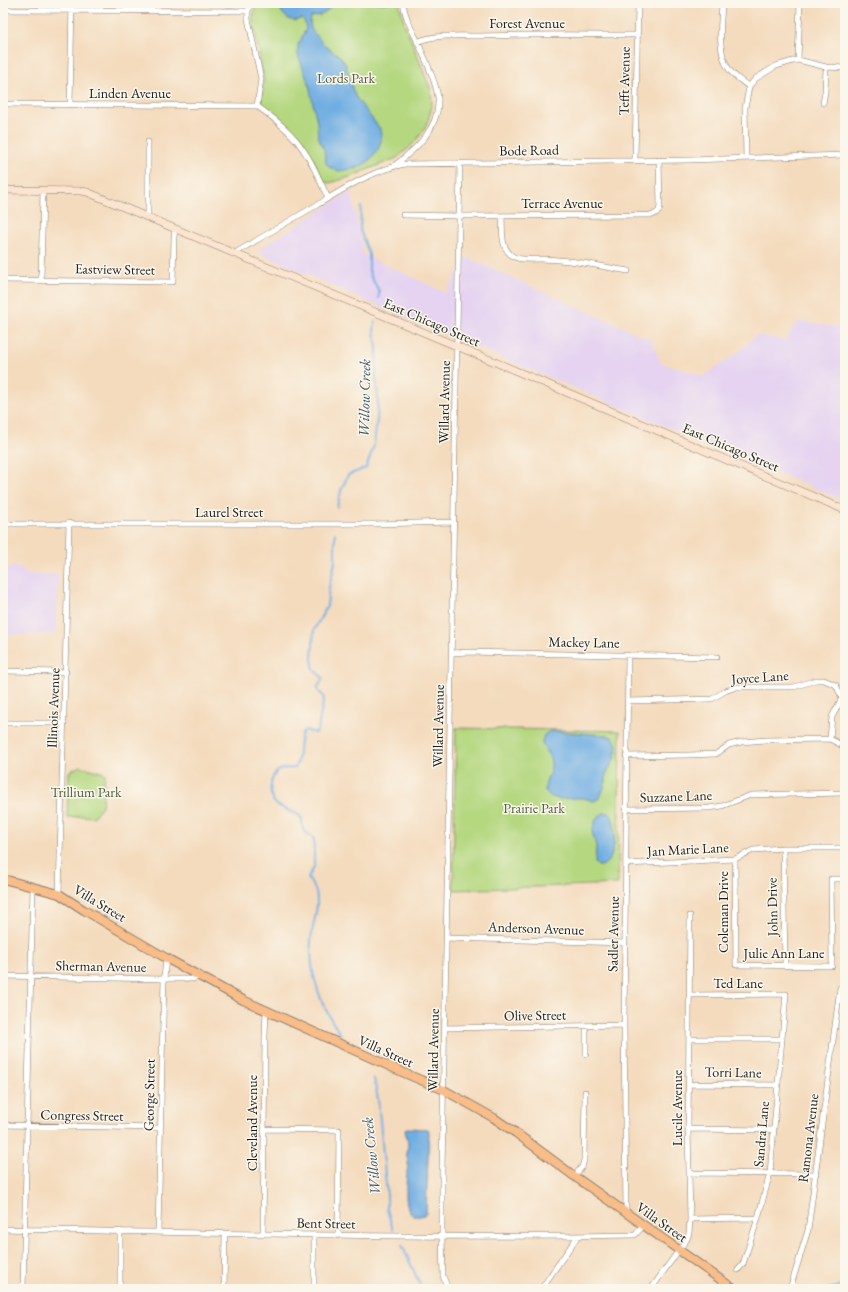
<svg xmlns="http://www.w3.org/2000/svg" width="848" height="1292" font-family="'EB Garamond',serif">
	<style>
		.built { fill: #e5d3f1 }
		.green { fill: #b4d77f; stroke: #687a4e }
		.water { fill: #70ade2; stroke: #46647f }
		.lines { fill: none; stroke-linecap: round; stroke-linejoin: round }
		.stream { stroke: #70ade2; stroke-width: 2 }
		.minor-casing { stroke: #887c6d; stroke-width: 6 }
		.secondary-casing { stroke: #887c6d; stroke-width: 8 }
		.primary-casing { stroke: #887c6d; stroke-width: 10 }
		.minor { stroke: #fff; stroke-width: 5 }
		.secondary { stroke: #fce5d0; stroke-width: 7 }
		.primary { stroke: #f8bd89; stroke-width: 8 }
		.labels { text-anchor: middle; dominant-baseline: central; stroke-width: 3; stroke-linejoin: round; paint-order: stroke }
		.street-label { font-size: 14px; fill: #1c1c1c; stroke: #fbf7ec }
		.park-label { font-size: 14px; fill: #515d3f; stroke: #fbf7ec }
		.water-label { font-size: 15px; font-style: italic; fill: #3e566b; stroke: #fbf7ec }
	</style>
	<rect width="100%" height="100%" fill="#fbf7ec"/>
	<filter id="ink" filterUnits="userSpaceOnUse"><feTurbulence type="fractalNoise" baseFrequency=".025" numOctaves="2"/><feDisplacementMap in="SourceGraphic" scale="8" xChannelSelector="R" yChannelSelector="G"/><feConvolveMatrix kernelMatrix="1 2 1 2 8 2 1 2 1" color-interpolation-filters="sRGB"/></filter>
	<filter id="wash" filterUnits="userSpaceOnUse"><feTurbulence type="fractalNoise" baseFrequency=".012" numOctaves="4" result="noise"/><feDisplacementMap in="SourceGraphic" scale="16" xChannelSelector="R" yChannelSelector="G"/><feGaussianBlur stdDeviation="0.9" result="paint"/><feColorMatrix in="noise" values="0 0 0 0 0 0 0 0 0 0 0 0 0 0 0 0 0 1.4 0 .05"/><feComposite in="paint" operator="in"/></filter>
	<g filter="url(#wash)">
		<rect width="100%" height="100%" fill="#f4dbbe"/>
		<path class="built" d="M351 191 364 255 446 293 466 257 651 340 661 363 703 376 739 352 756 335 786 340 797 321 845 328V501L362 299 256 251Z
			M3 567H21L26 574H58L56 634 3 635Z"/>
		<path class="green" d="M256 3H399L405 25 431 90 432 107 426 126 423 132 411 146 397 158 364 171 353 176 330 183 325 182 322 178 307 147 302 141 262 104 261 100 264 80 253 21V16Z
			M456 728 620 731 618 884 453 890Z
			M80 766 105 773 102 806 93 817C89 817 86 816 82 816 77 816 72 818 67 817L69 772Z"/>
		<path class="water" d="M278 3H333C328 12 322 16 311 17L310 22 311 29 324 45 341 57 346 65 353 91 357 99 381 130V141L378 150 369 161 358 168 339 171 329 167 326 163 324 150 318 136 317 122 309 85 298 55V45L306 29 305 23 302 18C290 26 281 14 278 3Z
			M550 731 607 735 614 738 617 745 615 758 606 774V782L600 798 594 801C589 800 586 798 581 798 567 797 556 804 545 791 544 782 552 773 551 763 550 755 544 750 542 742L544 735Z
			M603 813H610C618 824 617 867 598 866L595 863 596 846 592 831 596 819Z
			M407 1128 428 1129 429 1131 426 1214C397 1228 408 1174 408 1161 407 1158 406 1155 406 1152 406 1150 408 1148 408 1146 408 1141 406 1135 405 1131V1129Z"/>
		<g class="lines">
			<path class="stream" d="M361 207 360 230 369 254V270L371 277 379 291V298
				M337 507 341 491 348 475 366 468 374 446 377 420 378 400 376 376 377 348 374 332 375 322
				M335 533V562L329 587 327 606 314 630 312 659 314 670 323 678 317 689 324 697 318 729 315 733 304 730C296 741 302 756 295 768 290 768 283 768 279 770 269 776 268 797 276 804 282 809 298 813 301 817 303 821 302 826 303 830L314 839V867L308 878C310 882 313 885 315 889 321 905 312 924 311 940 309 975 322 1008 341 1035
				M374 1079 378 1099 387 1196V1209L393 1230
				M402 1245 422 1289
				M829 1289 845 1285"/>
		</g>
	</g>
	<g filter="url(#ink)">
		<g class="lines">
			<defs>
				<path id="minor" d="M251 3 248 11V19L261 79 257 106C274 118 293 133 304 151 314 165 320 182 328 198
					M722 3C721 24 717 50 728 68 733 76 742 81 749 87
					M3 10 248 11
					M417 42C435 34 462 36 481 36 533 34 585 35 637 35
					M798 60 800 3
					M823 103 825 92 826 67
					M3 104 257 106
					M70 105 72 3
					M746 158 745 108 749 87 755 79 776 66 793 61 798 60 826 67 845 68
					M635 160 638 3
					M395 165C416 149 440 128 438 98 436 80 424 57 417 40 411 28 405 17 403 3
					M403 215 459 216 653 215 659 211 660 206 659 160
					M502 216C503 228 500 245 510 254 517 261 529 259 539 259 569 259 598 266 628 271
					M148 217V142
					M235 253C262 237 289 221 317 205 345 188 373 170 405 164L689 160 845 155
					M3 280 173 282 174 237 175 229
					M41 280 43 190
					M3 524H375L454 522
					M452 653 468 652 717 657
					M3 671 66 672
					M628 701 712 699 725 691 737 687H794L816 680H824L836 685 842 698 832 717 830 739
					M3 723H64
					M626 756 689 755 716 754 729 745 741 742 766 740 830 739 845 747
					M627 809 709 808 722 806 751 795 845 793
					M783 848 785 965
					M735 859 736 965 832 966 831 879H845
					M626 864 735 859 753 850 783 848H845
					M59 894 69 523
					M447 938 625 943
					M3 976 164 979H192L199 977
					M690 995 786 994 770 1173 758 1218 743 1264 738 1270
					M445 1028 624 1025
					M690 1039H782
					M586 1054V1026
					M689 1084 778 1085
					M3 1125 160 1128
					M265 1129 339 1130 338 1236
					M688 1129 774 1130
					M689 1173 816 1174
					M574 1176 582 1167 584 1160 585 1092
					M626 1213 624 1025 628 655
					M690 1219 758 1218
					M3 1229C214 1233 424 1239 635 1235L644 1225
					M158 1232 164 979 166 958
					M263 1234 265 1036 266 1011
					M396 1288V1289
					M23 1289 33 887
					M120 1289V1231
					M224 1289 225 1233
					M314 1289V1235
					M448 1289 443 1276 442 1237V1171L460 163
					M541 1289 578 1236
					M651 1289 687 1239 689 1233 690 1219 688 1129 690 916
					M790 1289 808 1230 840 988"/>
				<path id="secondary" d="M3 190 81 191 87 192 514 370 845 510"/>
				<path id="primary" d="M3 879 59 894 84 910 166 958 243 1000 409 1075 444 1090 494 1118 516 1133 574 1176 734 1289"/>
			</defs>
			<use href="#minor" class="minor-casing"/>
			<use href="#secondary" class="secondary-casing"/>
			<use href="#primary" class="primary-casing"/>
			<use href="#minor" class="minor"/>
			<use href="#secondary" class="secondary"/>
			<use href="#primary" class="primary"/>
		</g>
	</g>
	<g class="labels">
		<g class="street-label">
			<text x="527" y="23">Forest Avenue</text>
			<text transform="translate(624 81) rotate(-89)">Tefft Avenue</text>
			<text x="130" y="93">Linden Avenue</text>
			<text transform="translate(529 150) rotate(-1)">Bode Road</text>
			<text x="562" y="203">Terrace Avenue</text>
			<text transform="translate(115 269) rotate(1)">Eastview Street</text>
			<text transform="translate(432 322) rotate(23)">East Chicago Street</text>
			<text transform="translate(444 402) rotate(-89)">Willard Avenue</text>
			<text transform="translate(731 447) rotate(23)">East Chicago Street</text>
			<text x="229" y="512">Laurel Street</text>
			<text transform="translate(584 642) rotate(1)">Mackey Lane</text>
			<text transform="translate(760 677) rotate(-4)">Joyce Lane</text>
			<text transform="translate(53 708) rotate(-88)">Illinois Avenue</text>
			<text transform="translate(438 726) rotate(-89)">Willard Avenue</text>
			<text transform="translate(676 796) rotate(-2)">Suzzane Lane</text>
			<text transform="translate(688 849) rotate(-3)">Jan Marie Lane</text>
			<text transform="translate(100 903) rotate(31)">Villa Street</text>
			<text transform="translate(772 907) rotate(-91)">John Drive</text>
			<text transform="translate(723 912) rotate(-90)">Coleman Drive</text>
			<text transform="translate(536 928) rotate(2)">Anderson Avenue</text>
			<text transform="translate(613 934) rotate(-89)">Sadler Avenue</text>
			<text x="784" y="953">Julie Ann Lane</text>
			<text transform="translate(101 966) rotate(1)">Sherman Avenue</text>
			<text x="738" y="983">Ted Lane</text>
			<text transform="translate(535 1015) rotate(-1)">Olive Street</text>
			<text transform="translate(433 1050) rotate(-89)">Willard Avenue</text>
			<text transform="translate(386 1051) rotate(24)">Villa Street</text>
			<text transform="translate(733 1072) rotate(1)">Torri Lane</text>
			<text transform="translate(149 1095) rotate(-89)">George Street</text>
			<text transform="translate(677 1108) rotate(-90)">Lucile Avenue</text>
			<text transform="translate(82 1115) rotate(1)">Congress Street</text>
			<text transform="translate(252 1123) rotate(-90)">Cleveland Avenue</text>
			<text transform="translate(761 1134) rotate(-85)">Sandra Lane</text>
			<text transform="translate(808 1138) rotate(-83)">Ramona Avenue</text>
			<text transform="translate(662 1222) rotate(35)">Villa Street</text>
			<text transform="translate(326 1223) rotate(1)">Bent Street</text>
		</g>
		<g class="park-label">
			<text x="346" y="78">Lords Park</text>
			<text x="86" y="792">Trillium Park</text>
			<text x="534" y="808">Prairie Park</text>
		</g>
		<g class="water-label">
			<text transform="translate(364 398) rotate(-89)">Willow Creek</text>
			<text transform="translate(371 1156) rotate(-96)">Willow Creek</text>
		</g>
	</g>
	<rect width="848" height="1292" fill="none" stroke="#fbf7ec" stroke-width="16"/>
</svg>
